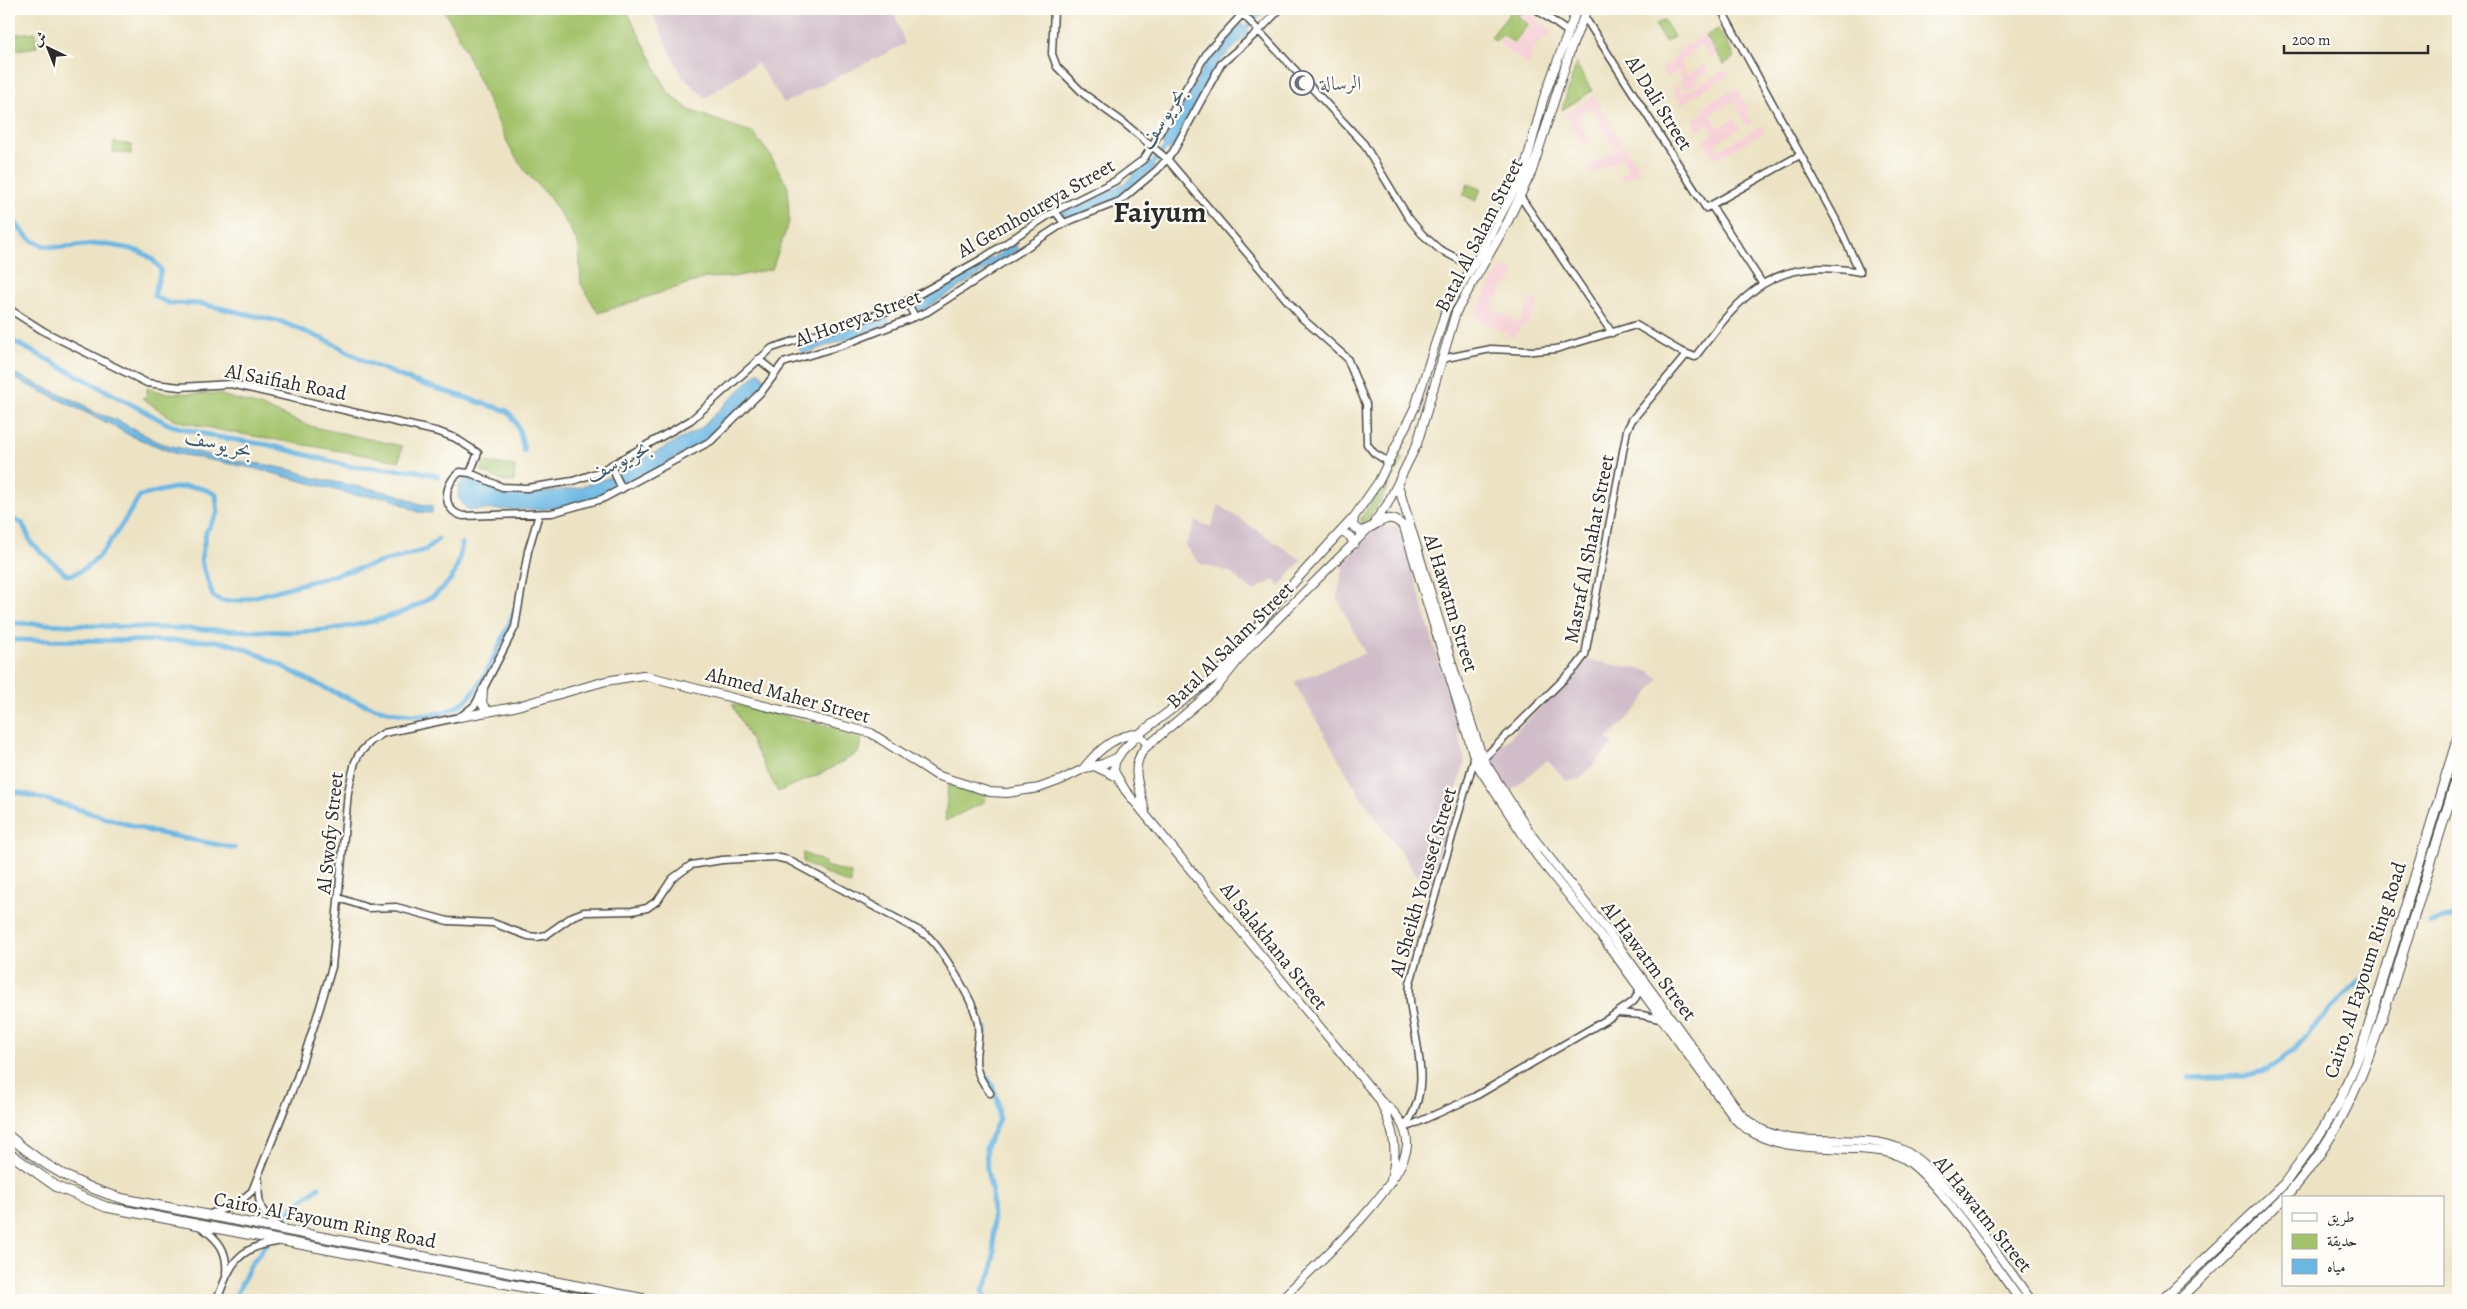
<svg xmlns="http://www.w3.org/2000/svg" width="2467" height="1309" font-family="Alegreya,Amiri,serif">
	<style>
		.built { fill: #f6cfd7 }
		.industrial { fill: #d1bdc9 }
		.green { fill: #a3c36b; stroke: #67774b }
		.water { fill: #6bb7e4; stroke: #4b7188 }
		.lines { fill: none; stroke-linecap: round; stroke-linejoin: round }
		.canal { stroke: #6bb7e4; stroke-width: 5 }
		.minor-casing { stroke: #484742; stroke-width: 9 }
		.major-casing { stroke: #484742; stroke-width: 10 }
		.highway-casing { stroke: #484742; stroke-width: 11 }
		.minor { stroke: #fff; stroke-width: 6 }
		.major { stroke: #fff; stroke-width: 8 }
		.highway { stroke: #fff; stroke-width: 9 }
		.labels { text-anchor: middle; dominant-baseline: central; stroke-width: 4.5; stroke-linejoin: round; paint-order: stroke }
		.worship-label { font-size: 20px; fill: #5b616d; stroke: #fdfcf7; text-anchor: start }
		.street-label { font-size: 20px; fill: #2b2b2b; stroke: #fdfcf7 }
		.water-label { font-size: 21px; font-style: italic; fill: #415c6c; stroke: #fdfcf7 }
		.town-label { font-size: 30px; font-weight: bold; fill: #2b2b2b; stroke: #fdfcf7 }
	</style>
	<rect width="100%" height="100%" fill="#fdfcf7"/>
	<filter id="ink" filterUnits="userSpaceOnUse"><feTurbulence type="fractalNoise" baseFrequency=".02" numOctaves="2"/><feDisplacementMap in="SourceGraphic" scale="10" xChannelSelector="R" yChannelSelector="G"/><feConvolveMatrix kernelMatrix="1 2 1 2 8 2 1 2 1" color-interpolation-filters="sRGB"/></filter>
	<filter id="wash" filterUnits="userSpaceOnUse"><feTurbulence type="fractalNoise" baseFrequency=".0096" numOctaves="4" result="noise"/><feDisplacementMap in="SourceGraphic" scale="20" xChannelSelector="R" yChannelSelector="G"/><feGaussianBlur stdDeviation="1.12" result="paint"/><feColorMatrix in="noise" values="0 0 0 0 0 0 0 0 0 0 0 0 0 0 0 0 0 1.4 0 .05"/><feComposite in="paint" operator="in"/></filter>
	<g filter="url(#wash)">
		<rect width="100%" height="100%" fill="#ede3c4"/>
		<path class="built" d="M1525 9 1553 31 1547 39 1543 37 1529 55 1533 58 1528 65 1498 43 1502 37 1514 46 1531 24 1520 15Z
			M1705 35 1716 54 1710 58 1702 45 1690 52 1691 55 1680 62 1687 75 1705 64 1709 72 1697 79 1698 82 1685 90 1679 81 1683 79 1678 70 1667 78 1661 69 1673 62 1672 59 1678 56 1675 52Z
			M1726 69 1729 75 1681 104 1672 88 1677 85 1683 94Z
			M1736 88 1749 109 1746 111 1753 123 1746 126 1734 101 1711 114 1718 128 1734 119 1740 129 1715 143 1718 150 1761 126 1765 132 1716 159 1704 141 1709 138 1712 131 1708 123 1698 131 1691 119 1702 114 1706 104Z
			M1594 96 1622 143 1614 148 1591 108 1576 117 1590 141 1584 145 1565 114Z
			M1625 145 1640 171 1624 181 1620 176 1629 171 1621 158 1593 175 1587 166Z
			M1504 266 1516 273 1508 286 1505 284 1492 308 1519 323 1533 297 1540 301 1526 327 1522 325 1515 338 1473 316 1501 267Z"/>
		<path class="industrial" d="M651 9H893L905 44 784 103 757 63 705 98 683 77 669 50Z
			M1219 505 1302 560 1280 585 1274 580 1253 591 1230 572 1200 564 1185 546 1196 521 1211 527Z
			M1397 526 1403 537 1456 722 1465 761 1428 890 1359 794 1294 682 1365 653 1337 598 1344 564 1377 527Z
			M1588 660 1650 671 1659 679 1635 711 1607 739 1613 744 1580 779 1567 781 1547 760 1510 792 1488 759Z"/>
		<path class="green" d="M440 9H626L668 92 689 110 753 133 770 155 788 187 789 222 772 269 733 277 706 278 598 313 581 284 579 246 569 227 549 197 525 171 510 148 458 35 447 15Z
			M1513 9H1523L1518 16 1528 24 1514 43 1502 34 1496 41 1491 37Z
			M1664 20 1674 37 1665 42 1655 25Z
			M1718 29 1735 57 1724 64 1706 36Z
			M35 32 37 47 9 51V35Z
			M1576 64 1592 91 1562 110Z
			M114 142 132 145 131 154 113 152Z
			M1468 184 1481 189 1476 201 1463 195Z
			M147 388 165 393 219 394 266 408 309 426 402 446 399 461 224 431 174 420 142 398 147 396Z
			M1397 457 1403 459 1380 502 1364 524 1360 520 1379 491Z
			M483 462 515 466 514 482H504L482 471Z
			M732 704 863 734 858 753 824 772 778 792Z
			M948 785 983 793 986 799 984 802 945 821Z
			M803 853 825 862V866L851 873V885L803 863Z"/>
		<path class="water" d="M1242 24 1249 33 1219 62 1178 140 1169 151 1162 144 1207 61 1214 50Z
			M1148 161 1155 167 1117 200 1065 220 1062 212 1125 183Z
			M1015 244 1019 249 920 312 915 304Z
			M886 313 890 324 803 354 797 346Z
			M9 371 84 405 93 412 117 420 160 443 233 461 262 464 296 471 314 478 377 490 396 494 420 504 432 506V513L418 512 388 497 354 495 257 469 174 453 129 435 112 425 9 376Z
			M759 371 767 381 711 437 656 469 594 499C557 514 511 508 471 510L466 508 458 497 459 486 466 475 499 491 539 493 578 488 610 477 701 428Z"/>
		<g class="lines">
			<path class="canal" d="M1242 33 1263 9
				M1149 168 1169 143
				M9 214C17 224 22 235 35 242 54 252 76 245 96 244 102 243 109 246 115 246 135 249 150 252 161 270L154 296 168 303 202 304 282 322 330 342 366 362 410 380 507 411C519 423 521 435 524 451
				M9 339 170 425 217 437 269 445 348 466 417 471 438 476
				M9 518 22 523 32 544 67 575C97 574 125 518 140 496 166 490 193 479 216 495L218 513 206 532 201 561 213 596 221 601H239L426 550 438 539
				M9 623 288 632C334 632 420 619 450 580 458 570 460 555 462 543
				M9 640 216 641C241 645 258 654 280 665 325 689 418 740 465 701 483 686 506 633 514 611
				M9 790 48 800 153 832 234 848
				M2430 923 2458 915
				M986 1028 980 1057 983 1072 992 1085 998 1101 999 1119 986 1147 987 1170 992 1193 994 1253 992 1272 983 1291 987 1300
				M2189 1078 2245 1076 2267 1070 2293 1051 2323 1017 2373 967
				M234 1300 249 1268 293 1207 319 1187"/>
		</g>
	</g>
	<g filter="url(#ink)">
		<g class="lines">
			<defs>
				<path id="minor" d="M1054 9 1052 54 1057 67 1084 94 1124 123 1167 159 1303 319 1347 358 1366 404 1367 444 1374 453 1390 463
					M1247 9 1208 51 1144 159 1115 181 1055 211 980 260 891 310 772 348 691 420 599 472 573 481 527 488 502 487 470 473 460 472C444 483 440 510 463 516L552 513 602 499 711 441 763 390 783 363 843 345 927 312 1064 223 1120 201 1157 170 1173 152 1221 64 1259 31 1280 9
					M1536 9 1568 32
					M1721 9 1835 218 1860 272
					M1243 10V14L1364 144 1408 217 1422 234 1439 249 1473 267
					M1584 16 1706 208 1800 155
					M1520 196 1612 333
					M1711 205 1762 283
					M1055 211 1064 223
					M907 302 915 317
					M9 309 45 332 147 383 180 387 231 384 439 432 455 438 478 453 470 473
					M758 359 776 373
					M1441 359 1491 349 1534 351 1556 349 1636 325 1680 351 1695 357C1743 293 1772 256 1860 272
					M611 466 622 489
					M1483 759 1576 667 1585 655 1627 430 1632 420 1687 354
					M339 898 368 908 396 907 448 921 493 923 528 936 537 937 546 935 573 916 584 912 632 911 647 908 658 900 672 879 691 865 722 860 775 857 788 860 925 934C940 945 973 1001 977 1019 982 1036 973 1053 977 1069 979 1078 985 1086 990 1093
					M1618 1013 1642 1015 1664 1020
					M1404 1128C1429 1094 1420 1059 1413 1021 1411 1008 1408 996 1410 983L1474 760
					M1405 1128 1474 1097 1611 1017 1634 1001 1640 989
					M259 1181C257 1207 261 1212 280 1228
					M210 1214 237 1204 252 1191 297 1078 320 1007 332 967 348 792 355 762 359 754 371 741 384 733 460 717 475 705 515 627 528 551 539 514
					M201 1227C219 1240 228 1251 226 1274
					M217 1300C230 1266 236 1247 277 1242"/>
				<path id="major" d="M1398 485 1456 677 1483 759 1533 837 1607 930 1740 1113C1783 1160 1851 1126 1903 1150 1943 1169 2003 1263 2031 1300
					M1354 517 1353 526 1360 531C1377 529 1387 507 1404 527L1476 763 1537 856 1605 941 1735 1119C1766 1151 1815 1147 1857 1149 1872 1150 1887 1151 1901 1157 1934 1173 1995 1267 2020 1300
					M1375 521 1387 505 1417 444 1456 312 1507 223 1532 171 1571 48 1587 9
					M1341 532 1350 536 1354 544
					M483 690 482 704 489 712
					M460 717 514 707 606 681 643 675 871 733 936 775 990 792 1007 793 1039 788 1061 780 1085 768 1103 764 1116 758
					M1094 766 1115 776
					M1083 769C1097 751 1116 734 1139 734L1148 745
					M1145 813C1142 790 1128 771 1144 749L1217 687 1249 647 1367 530
					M1391 1180C1399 1149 1393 1127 1379 1099L1125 790 1114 771 1115 762 1122 751 1139 734 1217 675 1287 590 1354 517 1379 481 1415 407 1446 310 1482 251 1524 171 1544 97 1577 9
					M1280 1300C1311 1270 1403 1187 1407 1146 1408 1128 1396 1112 1382 1102"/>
				<path id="highway" d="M9 1136C43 1166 80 1187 124 1199L650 1300
					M9 1153 57 1187 106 1207 591 1300
					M2285 1198C2350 1126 2370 1055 2399 965 2419 902 2438 837 2458 774
					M2162 1300 2284 1184 2316 1140 2338 1104 2362 1048 2458 737
					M2179 1300 2283 1199"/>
			</defs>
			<use href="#minor" class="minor-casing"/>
			<use href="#major" class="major-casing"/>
			<use href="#highway" class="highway-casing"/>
			<use href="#minor" class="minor"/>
			<use href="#major" class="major"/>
			<use href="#highway" class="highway"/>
		</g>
	</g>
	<defs>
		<symbol id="mosque-ring" viewBox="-11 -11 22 22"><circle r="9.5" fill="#fdfcf7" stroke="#6b7280" stroke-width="1.5"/><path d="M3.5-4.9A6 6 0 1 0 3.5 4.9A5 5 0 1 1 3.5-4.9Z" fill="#6b7280"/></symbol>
	</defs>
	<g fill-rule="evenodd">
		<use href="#mosque-ring" x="1288" y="69" width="28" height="28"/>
	</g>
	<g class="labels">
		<g class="worship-label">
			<text x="1320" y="83">الرسالة</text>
		</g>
		<g class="street-label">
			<text transform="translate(1659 103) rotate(58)">Al Dali Street</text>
			<text transform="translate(1036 208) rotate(-30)">Al Gemhoureya Street</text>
			<text transform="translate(1479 235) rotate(-63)">Batal Al Salam Street</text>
			<text transform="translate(858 318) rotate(-20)">Al Horeya Street</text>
			<text transform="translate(286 382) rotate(11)">Al Saifiah Road</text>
			<text transform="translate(1589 549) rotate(-79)">Masraf Al Shahat Street</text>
			<text transform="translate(1451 603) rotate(73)">Al Hawatm Street</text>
			<text transform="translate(1230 645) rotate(-45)">Batal Al Salam Street</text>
			<text transform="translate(788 695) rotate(15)">Ahmed Maher Street</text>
			<text transform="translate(330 833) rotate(-84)">Al Swofy Street</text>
			<text transform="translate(1423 882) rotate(-74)">Al Sheikh Youssef Street</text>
			<text transform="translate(1274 946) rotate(51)">Al Salakhana Street</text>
			<text transform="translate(1649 961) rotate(53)">Al Hawatm Street</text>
			<text transform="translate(2365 970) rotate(-72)">Cairo, Al Fayoum Ring Road</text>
			<text transform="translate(1983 1214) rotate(51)">Al Hawatm Street</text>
			<text transform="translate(325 1220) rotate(11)">Cairo, Al Fayoum Ring Road</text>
		</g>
		<g class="water-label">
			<text transform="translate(1162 118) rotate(-58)">بحر يوسف</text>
			<text transform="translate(219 443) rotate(13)">بحر يوسف</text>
			<text transform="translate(618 461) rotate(-27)">بحر يوسف</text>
		</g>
		<g class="town-label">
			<text x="1160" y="212">Faiyum</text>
		</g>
	</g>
	<rect width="2467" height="1309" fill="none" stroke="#fdfcf7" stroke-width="30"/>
	<rect x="2282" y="1196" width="162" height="90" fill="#fdfcf7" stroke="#a9a8a5"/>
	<rect x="2292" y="1213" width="25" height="8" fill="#ffffff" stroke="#a9a8a5"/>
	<text x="2327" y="1222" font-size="15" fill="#2b2b2b">طريق</text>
	<rect x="2292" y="1234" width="25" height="15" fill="#a3c36b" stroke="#a9a8a5"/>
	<text x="2327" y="1246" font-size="15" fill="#2b2b2b">حديقة</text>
	<rect x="2292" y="1259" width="25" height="15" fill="#6bb7e4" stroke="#a9a8a5"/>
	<text x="2327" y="1272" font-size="15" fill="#2b2b2b">مياه</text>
	<g transform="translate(48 48) rotate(317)" stroke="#fdfcf7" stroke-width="4" paint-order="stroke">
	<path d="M0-4L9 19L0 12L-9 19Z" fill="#2b2b2b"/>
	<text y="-8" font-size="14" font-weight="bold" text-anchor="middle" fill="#2b2b2b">ش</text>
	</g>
	<path d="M2284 45v8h144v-8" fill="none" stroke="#2b2b2b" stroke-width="2.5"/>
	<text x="2292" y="45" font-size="15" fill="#2b2b2b" stroke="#fdfcf7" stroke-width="4" paint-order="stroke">200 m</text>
</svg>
